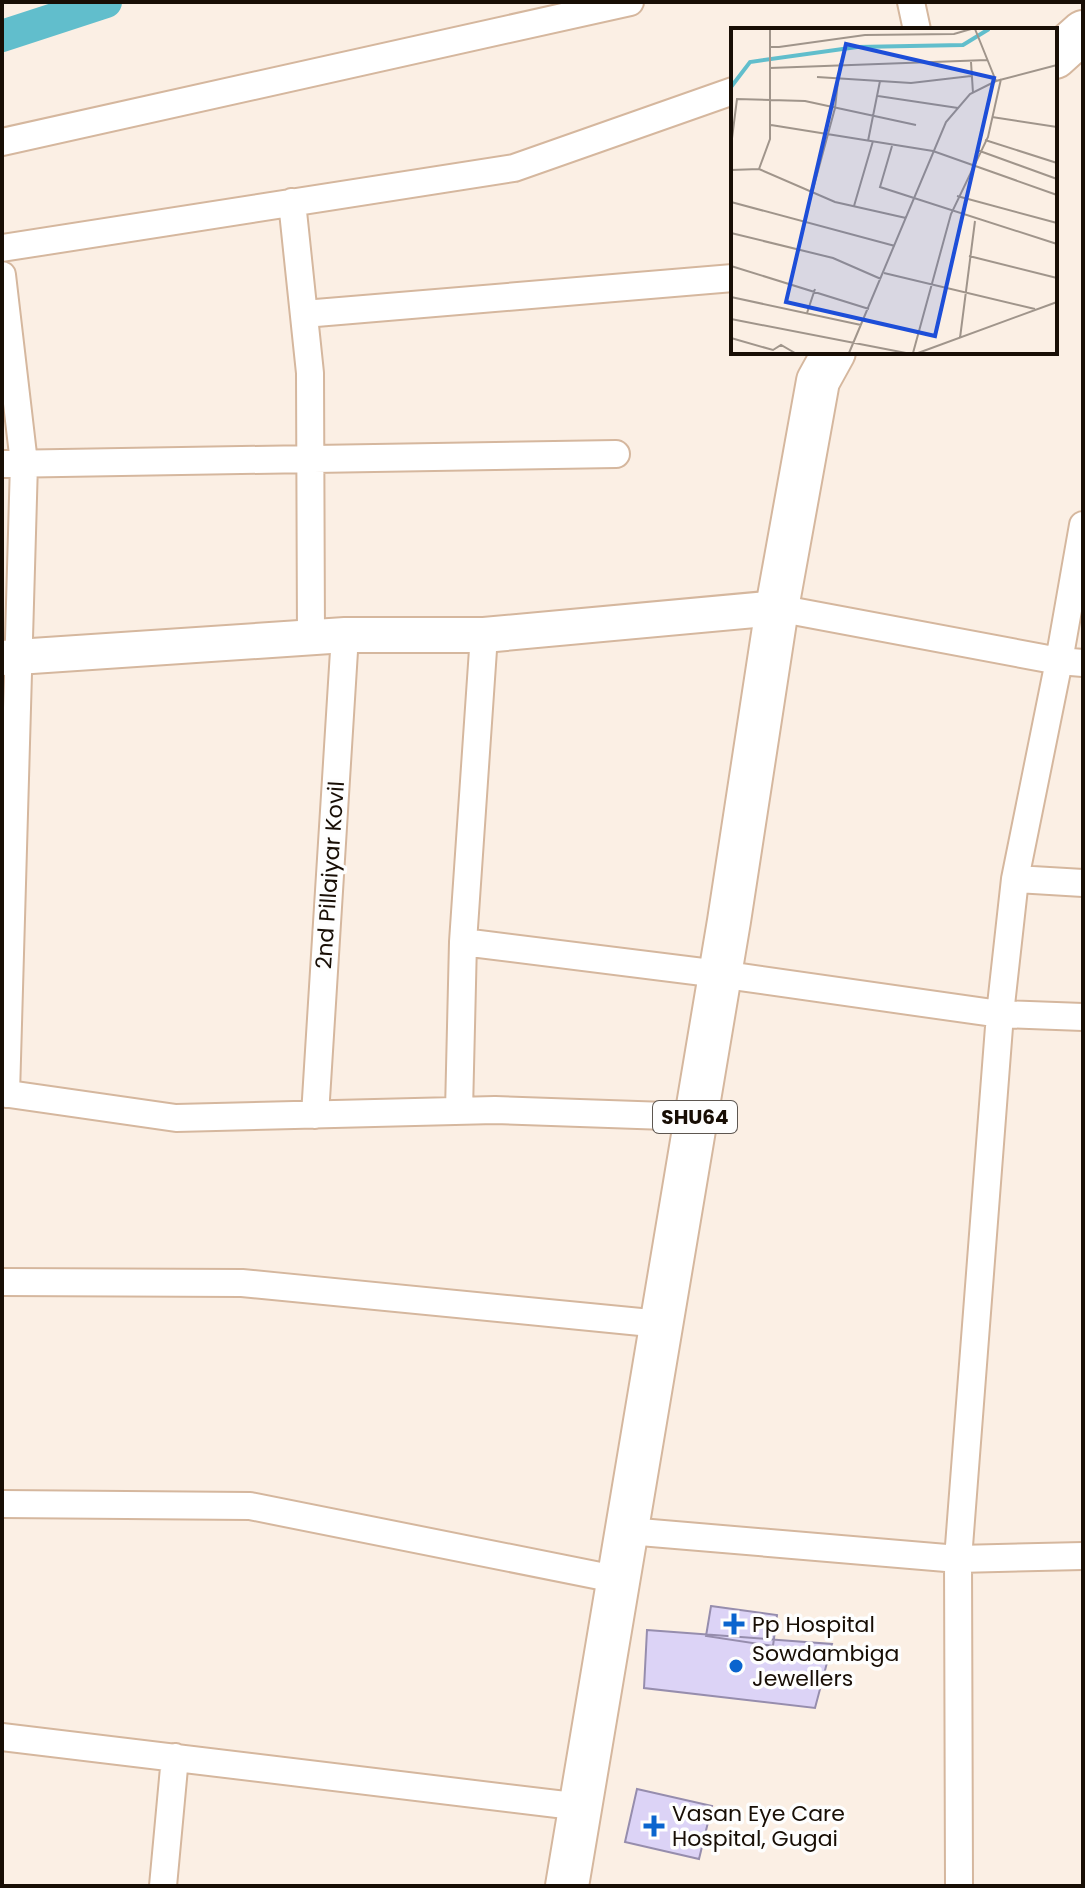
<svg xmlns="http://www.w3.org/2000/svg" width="1085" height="1888" font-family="Poppins,sans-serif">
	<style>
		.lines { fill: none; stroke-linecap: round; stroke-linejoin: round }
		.canal { stroke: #61becc; stroke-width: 32 }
		.building { fill: #dcd3f6; stroke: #968dad; stroke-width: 2 }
		.minor-casing { stroke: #d5b79e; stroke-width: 30 }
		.tertiary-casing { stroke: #d5b79e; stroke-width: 38 }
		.primary-casing { stroke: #d5b79e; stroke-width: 46 }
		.minor { stroke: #fff; stroke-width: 26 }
		.tertiary { stroke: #fff; stroke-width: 34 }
		.primary { stroke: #fff; stroke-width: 42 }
		.poi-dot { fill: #0a64ce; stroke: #fefefe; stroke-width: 3 }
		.labels { text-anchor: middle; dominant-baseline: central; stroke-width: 7; stroke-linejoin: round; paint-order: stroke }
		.shield { fill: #fefefe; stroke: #5d5650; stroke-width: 2 }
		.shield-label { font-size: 20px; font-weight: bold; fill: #180e05 }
		.street-label { font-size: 22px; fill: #180e05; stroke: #fefefe }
		.poi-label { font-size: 22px; fill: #180e05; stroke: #fefefe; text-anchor: start }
		.inset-river { fill: none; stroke: #61becc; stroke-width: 4 }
		.inset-road { fill: none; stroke: #a0958b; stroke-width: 2 }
		.view { fill: #1d4ed8; fill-opacity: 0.15; stroke: #1d4ed8; stroke-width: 4 }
		.inset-edge { fill: none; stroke: #180e05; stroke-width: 4 }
	</style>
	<rect width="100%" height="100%" fill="#fbefe4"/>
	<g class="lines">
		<path class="canal" d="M2 36 106 2"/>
	</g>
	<path class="building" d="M711 1606 777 1615 773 1646 706 1636Z
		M647 1630 832 1644 815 1708 644 1688Z
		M637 1789 712 1806 699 1859 625 1842Z"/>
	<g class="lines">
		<defs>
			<path id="minor" d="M911 2 917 30
				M2 142 630 2
				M292 202 310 373 311 638
				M2 248 514 168 733 91
				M2 275 24 463 6 1094
				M304 314 733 278
				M2 464 616 454
				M777 608 1059 661 1083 663
				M484 635 463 942 719 974 1000 1014 1083 1017
				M1015 879 1083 883
				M2 1093 176 1118 495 1110 695 1117
				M459 1111 463 942
				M315 1115 345 635
				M2 1282 242 1283 661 1324
				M2 1504 250 1506 620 1580
				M628 1531 958 1559 1083 1556
				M2 1737 582 1807
				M163 1886 175 1757
				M959 1886 958 1559 1000 1014 1015 879 1059 661 1083 525"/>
			<path id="tertiary" d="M2 658 345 635H484L777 608"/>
			<path id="primary" d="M1055 57 1083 32
				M567 1886 729 921 777 608 818 381 834 352"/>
		</defs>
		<use href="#minor" class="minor-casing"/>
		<use href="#tertiary" class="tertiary-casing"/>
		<use href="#primary" class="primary-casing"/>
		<use href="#minor" class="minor"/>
		<use href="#tertiary" class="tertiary"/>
		<use href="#primary" class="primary"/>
	</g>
	<g class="poi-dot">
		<path d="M730 1612h8v8h8v8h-8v8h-8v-8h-8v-8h8z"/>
		<circle cx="736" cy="1666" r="8"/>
		<path d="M650 1814h8v8h8v8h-8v8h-8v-8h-8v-8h8z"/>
	</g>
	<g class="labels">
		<rect class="shield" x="653" y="1101" width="84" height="32" rx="6"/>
		<g class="shield-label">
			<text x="695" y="1117">SHU64</text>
		</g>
		<g class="street-label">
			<text transform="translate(330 875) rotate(-86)">2nd Pillaiyar Kovil</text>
		</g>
		<g class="poi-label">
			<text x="752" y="1624">Pp Hospital</text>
			<text x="752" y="1653">Sowdambiga<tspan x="752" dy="25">Jewellers</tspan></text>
			<text x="672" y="1813">Vasan Eye Care<tspan x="672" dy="25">Hospital, Gugai</tspan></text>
		</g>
	</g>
	<g transform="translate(731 28)">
		<rect width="326" height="326" fill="#fbefe4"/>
		<path class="inset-river" d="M0 59 19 34 126 19 232 17 258 1"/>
		<path class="inset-road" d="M39 1V19H48L134 7 223 6 240 1M244 1 265 53M240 34 242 65M39 40 256 32M86 49 180 55 240 48M147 68 227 80M261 89 326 99M40 97 202 123 326 167M254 112 326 135M137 113 149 53M0 118 6 71 74 73 185 97M161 118 149 159 326 216M246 122 326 151M28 141 39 111V19M0 142 28 141 104 174 175 190M81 165 104 80 109 35M226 168 326 195M0 174 164 218M123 178 142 113M0 205 102 230 150 251M238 228 326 250M0 238 138 281M153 245 304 281M0 269 130 297M76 285 84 261M0 291 175 325M0 310 42 322 50 317 64 325M229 310 244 193M118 325 215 94 239 66 265 53 326 37M182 325 220 186 257 109 270 51M187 325 326 274"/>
		<path class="view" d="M115 16 263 50 204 308 55 274Z"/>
		<rect width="326" height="326" class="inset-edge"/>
	</g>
	<rect width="1085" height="1888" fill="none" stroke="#180e05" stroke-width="8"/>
</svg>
